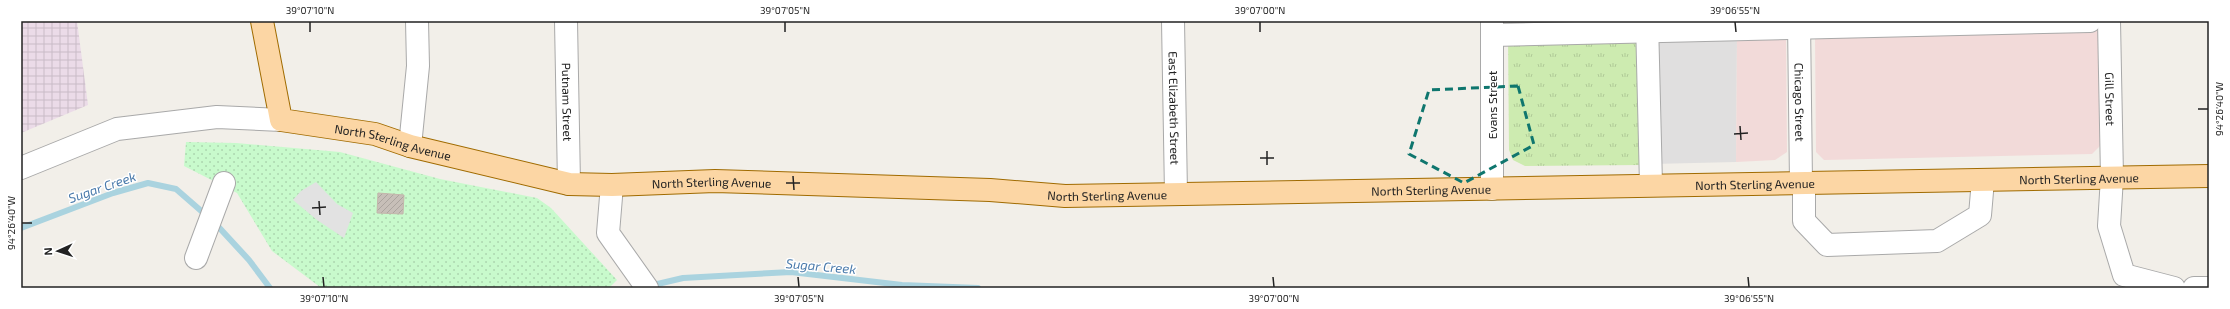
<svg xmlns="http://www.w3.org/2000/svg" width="2230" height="309" font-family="'Exo 2',sans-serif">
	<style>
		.residential { fill: #e0dfdf }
		.commercial { fill: #f2dad9 }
		.industrial { fill: url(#industrial-grid) }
		.grass { fill: url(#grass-tufts) }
		.park { fill: url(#park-dots) }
		.parking { fill: #e2e2e2 }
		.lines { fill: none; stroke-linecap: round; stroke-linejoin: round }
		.stream { stroke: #aad3df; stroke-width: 6 }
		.building { fill: url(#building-hatch); stroke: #c4b6ab }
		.minor-casing { stroke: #a9a9a9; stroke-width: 24 }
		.major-casing { stroke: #a06b00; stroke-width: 24 }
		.minor { stroke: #fff; stroke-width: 22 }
		.major { stroke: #fcd6a4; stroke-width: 22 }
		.marked { fill: none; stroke: #0f766e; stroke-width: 3; stroke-dasharray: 8 5; stroke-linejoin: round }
		.ticks { fill: none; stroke: #222; stroke-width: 1.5 }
		.labels { text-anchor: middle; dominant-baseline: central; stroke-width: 3; stroke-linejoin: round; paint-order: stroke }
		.street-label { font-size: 12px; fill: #222; stroke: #fff }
		.water-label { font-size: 13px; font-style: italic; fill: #4a7aab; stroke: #fff }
		.neatline { fill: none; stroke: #222; stroke-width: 1.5 }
		.ticks-label { font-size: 10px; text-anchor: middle; fill: #222 }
	</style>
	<defs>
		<pattern id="industrial-grid" width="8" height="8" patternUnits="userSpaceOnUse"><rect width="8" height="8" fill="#ebdbe8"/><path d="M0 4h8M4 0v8" fill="none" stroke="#c9bcc7"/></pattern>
		<pattern id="grass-tufts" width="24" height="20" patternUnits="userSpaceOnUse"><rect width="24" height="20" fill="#cdebb0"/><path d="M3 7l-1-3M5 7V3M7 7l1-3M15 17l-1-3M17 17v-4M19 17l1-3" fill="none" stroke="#b0c997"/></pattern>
		<pattern id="park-dots" width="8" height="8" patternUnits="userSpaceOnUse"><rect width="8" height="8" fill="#c8facc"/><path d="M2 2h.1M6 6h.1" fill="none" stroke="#acd6af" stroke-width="1.8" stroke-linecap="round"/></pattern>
		<pattern id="building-hatch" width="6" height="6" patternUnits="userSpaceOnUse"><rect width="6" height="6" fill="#c7bfb8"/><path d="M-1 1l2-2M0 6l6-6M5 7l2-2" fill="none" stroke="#aba49e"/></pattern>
	</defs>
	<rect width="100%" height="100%" fill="#f2efe9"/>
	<path class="residential" d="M1509 21H1841L1737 36 1736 162 1653 164 1509 25Z"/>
	<path class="commercial" d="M2099 25 2100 146 2092 154 1824 160 1816 152 1815 37Z
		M1737 36H1786L1787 152 1775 160 1736 162Z"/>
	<path class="industrial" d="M21 21H77L88 105 21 133Z"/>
	<path class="grass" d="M1641 34V165L1525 166 1513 160 1509 150 1508 35Z"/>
	<path class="park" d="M186 142 236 143 340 152 440 179 537 198 551 208 617 280 609 288 320 287 272 251 237 193 184 166Z"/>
	<path class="parking" d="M316 182 337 204 353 213 344 238 317 220 293 200 301 191Z"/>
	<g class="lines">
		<path class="stream" d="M214 222 249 260 270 288
			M21 228 113 193 148 183 176 189 207 216
			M649 286 683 278 791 272 902 285 978 288"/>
	</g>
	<path class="building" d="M378 193 404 195 403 214 377 213Z"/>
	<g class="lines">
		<defs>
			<g id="minor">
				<path id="s1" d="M566 21 569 184"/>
				<path id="s2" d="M1173 21 1176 194"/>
				<path d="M1647 21 1651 185"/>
				<path id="s3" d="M1799 21 1801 183"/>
				<path id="s4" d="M2109 21 2112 177 2109 226 2124 275 2174 288"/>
				<path d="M1492 35 2090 21"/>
				<path d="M410 146 418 66 417 21"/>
				<path d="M21 168 117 129 217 117 281 120"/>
				<path d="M1804 183V221L1827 245 1937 241 1980 215 1983 180"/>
				<path d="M612 185 608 233 647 288"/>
				<path d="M1492 189V21"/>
				<path d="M196 258 224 183"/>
				<path d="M2194 288H2209"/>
			</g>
			<g id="major">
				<path id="s5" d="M262 21 281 120 375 134 410 146 569 184 612 185 715 181 990 190 1065 196 2209 176"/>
			</g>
		</defs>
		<use href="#minor" class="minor-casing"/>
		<use href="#major" class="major-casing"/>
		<use href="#minor" class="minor"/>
		<use href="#major" class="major"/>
	</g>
	<path class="marked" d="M1518 86 1534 145 1464 183 1409 154 1429 90Z"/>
	<path class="ticks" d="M310 22V32M785 22V32M1260 22V32M1735 22 1736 32M2198 109H2208M1740 126 1741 140M1734 134 1748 133M1267 151V165M1260 158H1274M793 176 794 190M786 183H800M319 201 320 215M312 208 326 207M22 223H32M323 277 324 287M798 277 799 287M1273 277 1274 287M1748 277 1749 287"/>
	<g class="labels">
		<g class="street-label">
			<text stroke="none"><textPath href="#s4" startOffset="78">Gill Street</textPath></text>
			<text stroke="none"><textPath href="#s1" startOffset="81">Putnam Street</textPath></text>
			<text stroke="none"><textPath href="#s3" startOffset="81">Chicago Street</textPath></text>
			<text transform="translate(1492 105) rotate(-90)">Evans Street</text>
			<text stroke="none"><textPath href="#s2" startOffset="87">East Elizabeth Street</textPath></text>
			<text stroke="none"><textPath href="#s5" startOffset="215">North Sterling Avenue</textPath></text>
			<text stroke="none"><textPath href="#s5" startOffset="1907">North Sterling Avenue</textPath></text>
			<text stroke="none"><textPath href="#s5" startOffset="1583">North Sterling Avenue</textPath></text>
			<text stroke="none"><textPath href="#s5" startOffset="539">North Sterling Avenue</textPath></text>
			<text stroke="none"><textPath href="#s5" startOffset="1259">North Sterling Avenue</textPath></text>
			<text stroke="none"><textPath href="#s5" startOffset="935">North Sterling Avenue</textPath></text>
		</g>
		<g class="water-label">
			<text transform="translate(102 187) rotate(-19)">Sugar Creek</text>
			<text transform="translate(821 266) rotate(5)">Sugar Creek</text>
		</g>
	</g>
	<rect width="2230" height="309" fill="none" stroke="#ffffff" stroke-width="44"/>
	<g transform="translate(58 251) rotate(267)" stroke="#ffffff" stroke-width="3" paint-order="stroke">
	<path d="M0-3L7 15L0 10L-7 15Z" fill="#222222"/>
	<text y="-6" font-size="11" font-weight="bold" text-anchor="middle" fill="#222222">N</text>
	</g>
	<rect x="22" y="22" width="2186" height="265" class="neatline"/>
	<g class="ticks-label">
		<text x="310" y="14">39°07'10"N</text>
		<text x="785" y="14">39°07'05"N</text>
		<text x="1260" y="14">39°07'00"N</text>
		<text x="1735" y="14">39°06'55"N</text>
		<text transform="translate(2219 109) rotate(-90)" y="4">94°26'40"W</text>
		<text transform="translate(11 223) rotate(-90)" y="4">94°26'40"W</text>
		<text x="324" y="302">39°07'10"N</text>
		<text x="799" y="302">39°07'05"N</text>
		<text x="1274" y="302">39°07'00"N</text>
		<text x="1749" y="302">39°06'55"N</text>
	</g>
</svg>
